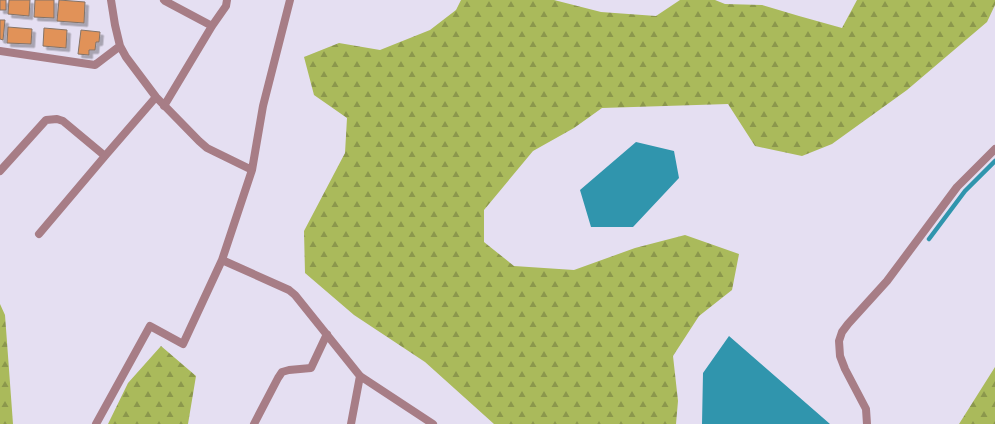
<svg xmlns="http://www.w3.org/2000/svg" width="995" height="424" font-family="Raleway,sans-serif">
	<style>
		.forest { fill: url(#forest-firs) }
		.water { fill: #3095ad }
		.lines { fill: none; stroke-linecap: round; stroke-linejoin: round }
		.stream { stroke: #3095ad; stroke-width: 4.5 }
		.building { fill: #e19258; stroke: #837368; filter: url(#shadow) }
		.minor { stroke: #a77d86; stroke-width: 8 }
	</style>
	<defs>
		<pattern id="forest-firs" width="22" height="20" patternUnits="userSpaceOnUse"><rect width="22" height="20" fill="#aaba5b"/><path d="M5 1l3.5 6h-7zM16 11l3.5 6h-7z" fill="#8b974c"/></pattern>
		<filter id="shadow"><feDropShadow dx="3.5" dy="3.5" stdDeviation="0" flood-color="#0004"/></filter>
	</defs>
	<rect width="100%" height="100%" fill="#e5dff2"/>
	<path class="forest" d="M461 0H554L601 12 656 16 680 0H715L725 4 762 5 799 16 842 28 857 0H995V5L987 22 907 90 832 144 802 156 755 146 728 104 602 108 574 128 533 151 484 210V242L514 266 574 270 635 248 685 235 739 254 732 290 699 316 673 356 678 401 676 424H494L425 362 354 315 305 273 304 231 345 153 347 118 314 95 304 57 339 43 380 50 430 30 456 10Z
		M0 304 5 315 13 424H0Z
		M161 346 196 376 188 424H108L128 383Z
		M995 367V424H959Z"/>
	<path class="water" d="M636 142 674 151 679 178 633 227H591L580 190Z
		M729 336 830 424H702L703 373Z"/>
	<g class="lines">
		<path class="stream" d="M929 239 965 191 995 161"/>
	</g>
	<path class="building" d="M0 0H6V10H0Z
		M9 0H30L29 16 8 14Z
		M35 0H54V18L34 17Z
		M59 0 85 2 84 23 57 21Z
		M0 20H5L3 40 0 39Z
		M8 27 32 29 31 44 7 43Z
		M44 28 67 30 66 48 43 46Z
		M81 30 100 32 99 42H96L95 50H89V55L78 54Z"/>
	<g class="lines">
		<path class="minor" d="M111 0 115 25 120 46 126 57 156 97 199 141 207 148 252 170
			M164 0 165 1 212 26
			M290 0 263 106 252 170 222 260 289 290 295 295 360 376 433 424
			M0 51 95 65 120 46
			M164 106 212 26 226 6 227 0
			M0 171 46 120 57 119 63 121 105 156
			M39 234 105 156 156 97
			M96 424 150 326 183 344 222 260
			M254 424 278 378 282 372 289 370 311 368 327 334
			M351 424 360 376
			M867 424 866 409 845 369 840 356 839 341 842 332 848 324 887 281 957 187 995 149"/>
	</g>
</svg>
